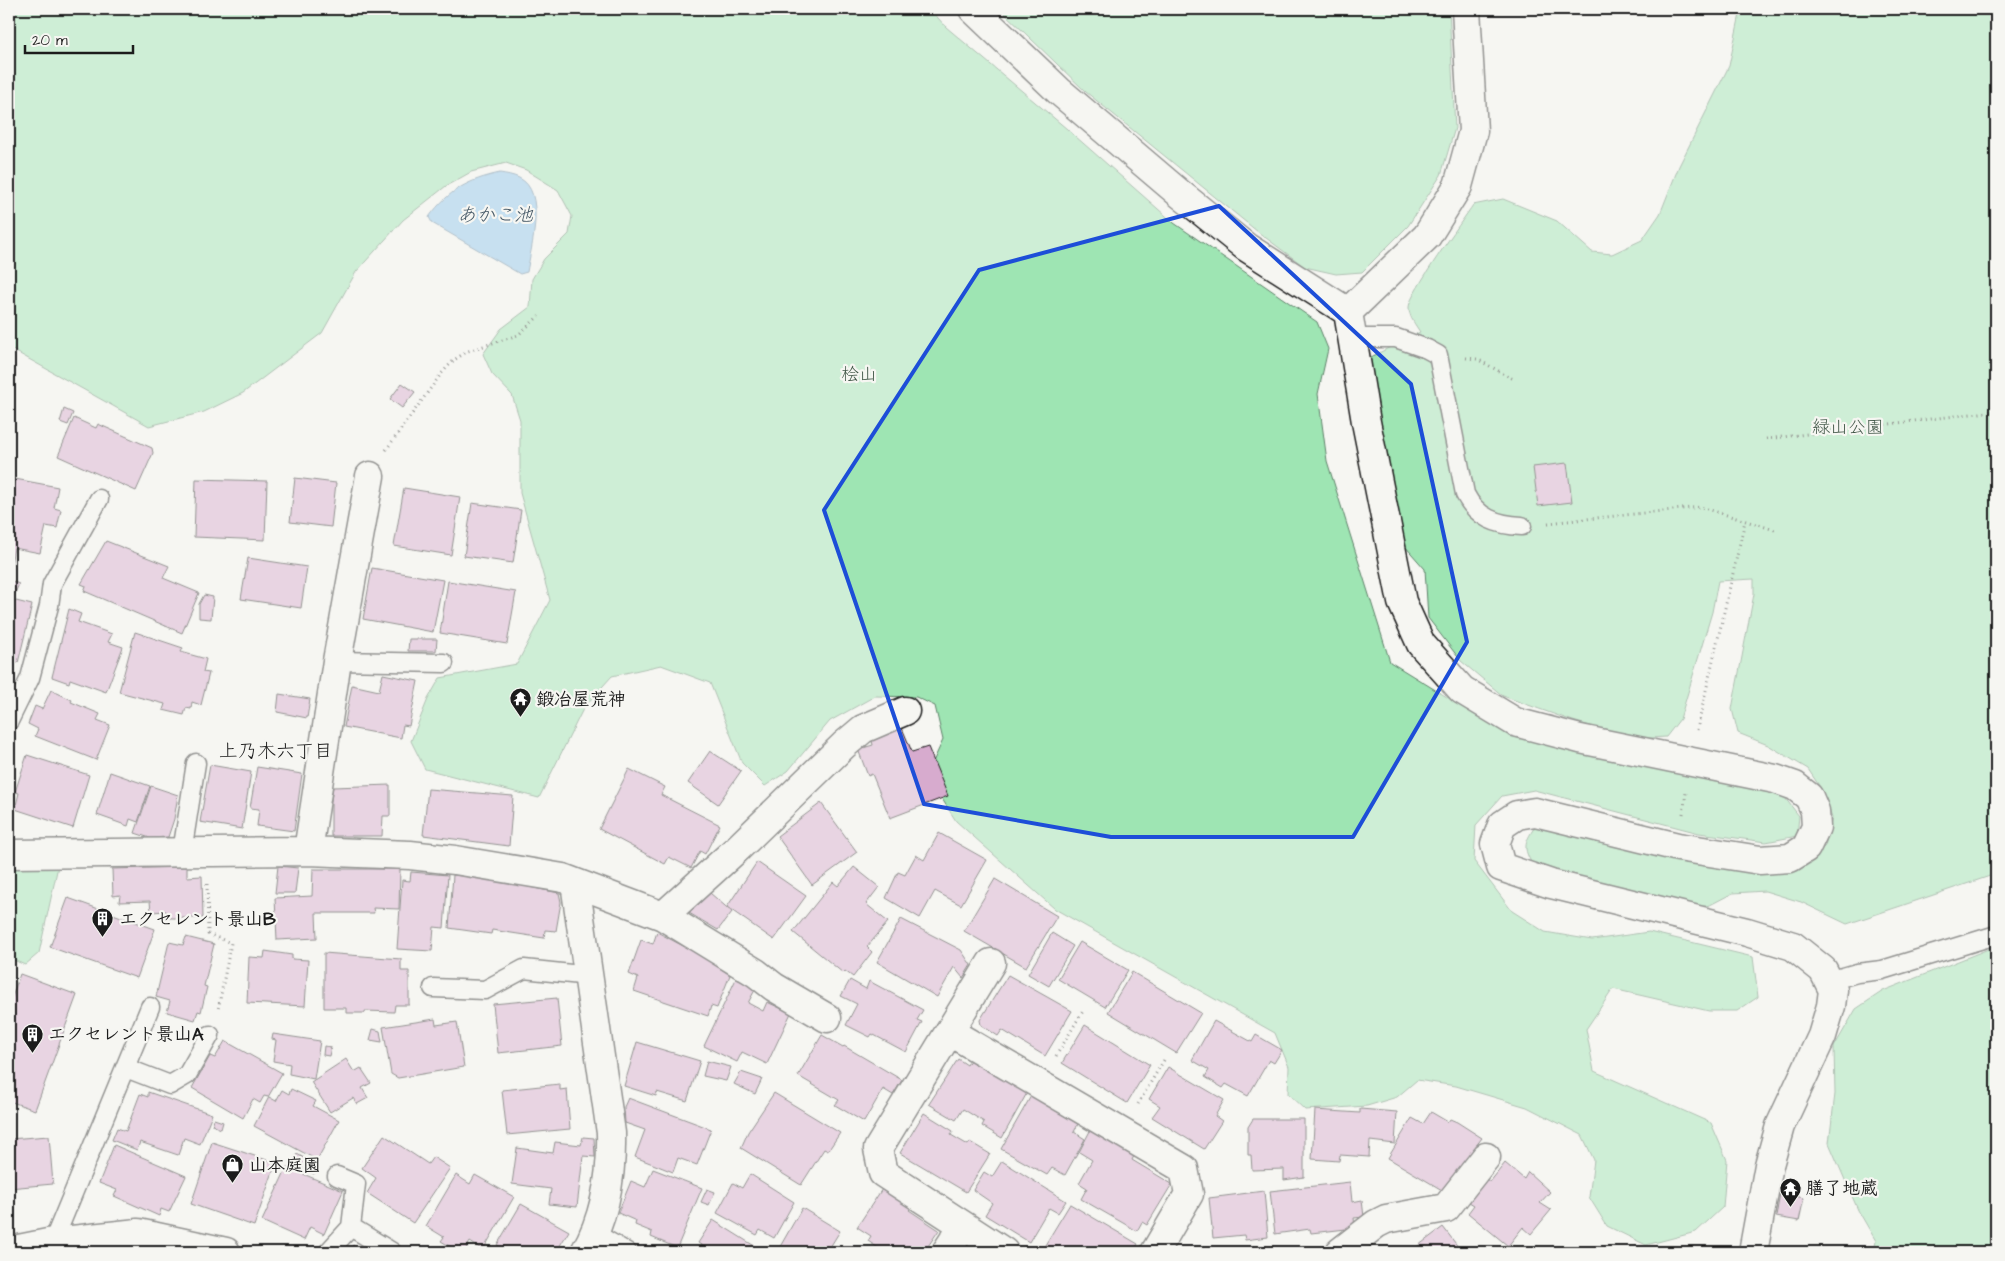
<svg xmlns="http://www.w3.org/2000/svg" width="2005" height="1261" font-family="'Architects Daughter','Klee One',sans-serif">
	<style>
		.green { fill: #9ee5b3; stroke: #5d8068 }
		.water { fill: #8fc5ed; stroke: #618199 }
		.building { fill: #d7abce; stroke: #1c1c1c }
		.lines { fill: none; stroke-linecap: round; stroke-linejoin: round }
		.service-casing { stroke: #1c1c1c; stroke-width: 21 }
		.minor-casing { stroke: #1c1c1c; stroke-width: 31 }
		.path { stroke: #1c1c1c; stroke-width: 3; stroke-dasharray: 1 4; stroke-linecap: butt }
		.service { stroke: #f6f6f2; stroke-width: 18 }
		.minor { stroke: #f6f6f2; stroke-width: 28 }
		.marked { fill: none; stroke: #1d4ed8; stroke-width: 4; stroke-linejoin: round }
		.labels { text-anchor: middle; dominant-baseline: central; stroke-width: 4.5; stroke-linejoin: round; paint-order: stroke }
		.park-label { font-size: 18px; fill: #435849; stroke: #f6f6f2 }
		.poi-label { font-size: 18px; font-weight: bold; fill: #1c1c1c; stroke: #f6f6f2; text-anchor: start }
		.water-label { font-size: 19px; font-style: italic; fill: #445765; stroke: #f6f6f2 }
		.neighbourhood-label { font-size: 19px; fill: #1c1c1c; stroke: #f6f6f2 }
	</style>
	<rect width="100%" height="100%" fill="#f6f6f2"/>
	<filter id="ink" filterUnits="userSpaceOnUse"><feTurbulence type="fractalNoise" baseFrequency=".02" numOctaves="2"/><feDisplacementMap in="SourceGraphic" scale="10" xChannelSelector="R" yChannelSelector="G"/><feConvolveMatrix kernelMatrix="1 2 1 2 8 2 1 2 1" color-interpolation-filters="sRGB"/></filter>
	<g filter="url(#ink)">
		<path class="green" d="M9 9H930L946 27 1067 129 1174 223 1317 322 1328 349 1318 394 1327 461 1390 662 1502 731 1782 794 1799 816 1797 836 1766 842 1699 833 1534 790 1502 796 1476 825 1474 861 1512 911 1545 932 1592 940 1649 932 1753 957 1758 997 1737 1011H1709L1613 989 1586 1029 1594 1071 1711 1123 1727 1160 1723 1207 1696 1232 1646 1245 1607 1226 1589 1197 1594 1160 1582 1135 1527 1107 1456 1086 1417 1080 1397 1097 1367 1106 1305 1110 1288 1094 1289 1067 1275 1033 1055 909 956 821 927 775 943 740 935 706 916 697 875 696 830 721 788 771 765 786 742 763 710 683 661 665 612 676 584 707 539 798 425 769 411 741 428 699 440 678 517 664 550 600 520 493V420L512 395 492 374 483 354 501 329 530 307 532 279 544 259 569 234 572 216 558 190 526 170 506 163 471 172 446 186 403 220 356 272 322 333 243 393 204 412 149 426 9 348Z
			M1000 9H1449L1455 128 1441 175 1408 226 1362 272 1336 274 1305 267 1258 232 1086 92Z
			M1737 9H1996V874L1847 924 1801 902 1765 891 1733 893 1710 905 1684 910 1534 867C1521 846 1525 843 1537 823L1802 866 1825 846 1832 818 1822 790 1808 769 1768 745 1738 733 1732 709 1754 594V579L1718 581 1712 612 1680 719 1666 737 1634 739 1573 721 1503 696 1461 661 1428 618 1425 569 1404 545 1368 365 1371 357 1420 332C1415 324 1409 317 1409 307 1409 294 1463 220 1473 205L1503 199 1557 221 1592 252 1612 254 1642 240 1660 214 1679 166 1729 66 1740 14Z
			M58 866 39 953 25 965 9 958V867Z
			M1996 946V1252H1874L1876 1241 1858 1210 1829 1143 1835 1094 1834 1047 1856 1009 1883 991Z"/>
		<path class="water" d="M500 173C506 174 513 175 519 178 547 191 531 248 527 272L520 274 432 223 429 217C449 190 468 180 500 173Z"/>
		<path class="building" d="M402 383 415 392 402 408 390 399Z
			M64 409 73 413 68 425 60 422Z
			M74 418 96 428 98 424 152 448 153 453 136 491 58 456Z
			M1567 463 1572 502 1538 506 1533 467Z
			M295 478 336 483 331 527 290 522Z
			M15 479 58 487 54 508 61 510 57 528 46 526 40 553 14 548 11 564 9 563V510Z
			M196 479 267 481 265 540 194 537Z
			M404 488 460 497 451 555 394 546Z
			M472 503 521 510 513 563 464 556Z
			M106 541 169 566 163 578 199 593 182 633 84 591 86 586 81 584Z
			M248 558 307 567 301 608 241 599Z
			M372 568 443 580 433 632 363 619Z
			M9 580 19 584 12 600 32 605 18 663 9 661Z
			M448 581 516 592 507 644 440 633Z
			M204 595 213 597 211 619 199 618V604Z
			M69 609 81 614 78 622 112 634 108 642 123 647 106 692 70 679 69 683 52 677Z
			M135 632 183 648 181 652 206 659 203 672 209 673 201 705 192 702 191 709 186 708 184 715 163 710 165 704 119 692Z
			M409 639H437L436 651H408Z
			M383 674 418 681 409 726 403 725 401 738 344 727 352 685 379 691Z
			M51 690 72 700 71 702 100 714 97 720 110 725 96 760 35 736 38 729 28 724 35 706 42 709Z
			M279 694 310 699 307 718 277 712Z
			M902 728 912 752 928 747 948 796 890 818 872 774 868 776 859 752 863 748 873 745 872 741Z
			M710 751 741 771 718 804 688 783Z
			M27 755 89 775 73 828 15 809 19 793 15 792Z
			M210 765 251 772 242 829 200 822Z
			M257 767 302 774 294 831 257 826 259 809 250 808Z
			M629 769 665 787 661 795 720 825 705 854 700 851 691 868 669 857 665 864 599 829Z
			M110 772 150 786 138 822 130 819 128 826 97 815Z
			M390 785V816H383L382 836H331V801L333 787Z
			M151 786 178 795 174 819 168 837 150 838 135 833Z
			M428 789 513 796 509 846 423 835Z
			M821 803 857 852 812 885 777 836Z
			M939 833 987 860 961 905 935 891 920 918 886 898 898 872 905 875 916 855 924 860Z
			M757 862 806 896 774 940 727 907Z
			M278 866 298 868 295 893H275Z
			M187 867V877L202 876 203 918H167L166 911 151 912 150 901 119 902 120 895 113 896 112 869Z
			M854 867 879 887 866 904 888 922 867 947 872 952 853 977 845 971 843 973 793 932 833 882 838 886Z
			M313 869H400L399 909 373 908 374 913H316L317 938 277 940 275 898 312 896Z
			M411 872 448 875 444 928 434 927 432 951 397 949 402 880 410 881Z
			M453 875 494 880 559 893 561 902 556 931 545 930 544 938 492 930 491 934 449 928Z
			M995 879 1057 916 1026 967 964 931Z
			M710 893 732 912 718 930 689 913Z
			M68 898 155 929 137 978 50 947Z
			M901 919 961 950 971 965 963 978 954 967 937 997 877 962Z
			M657 932 700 955 730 975 717 1008 711 1006 708 1016 634 991 638 978 629 974 641 940 653 944Z
			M1052 933 1073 946 1049 986 1028 974Z
			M186 937 214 944 204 986 207 987 201 1012 198 1011 195 1020 167 1012 170 1001 156 997 169 942 183 945Z
			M1080 942 1128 970 1105 1007 1058 979Z
			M265 951 292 955V959L308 960 305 1006 247 1003 249 957 264 958Z
			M324 953 401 959V971H409V1005H395L394 1012 365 1011V1013H346V1008H324Z
			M1132 972 1201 1013 1176 1053 1108 1012Z
			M20 974 77 995 35 1110 9 1101V1006Z
			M1008 975 1072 1011 1045 1056 1002 1030 998 1036 981 1025 980 1020Z
			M736 979 756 988 748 1003 763 1011 767 1002 791 1013 767 1064 742 1052 737 1062 704 1046Z
			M850 980 866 989 869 981 923 1010 917 1020 922 1022 906 1052 872 1034 870 1037 846 1025 857 1004 841 996Z
			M557 998 562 1046 498 1053 493 1004Z
			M435 1019 436 1025 457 1022 464 1067 398 1078 391 1074 383 1027Z
			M1214 1021 1252 1042 1256 1035 1282 1050 1274 1063 1269 1060 1248 1096 1226 1084 1223 1088 1205 1077 1209 1070 1192 1060Z
			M1085 1025 1150 1065 1127 1103 1062 1063Z
			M373 1029 380 1031 382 1042 370 1040Z
			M273 1034 320 1041 314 1079 289 1074 290 1064 273 1061 276 1040 272 1039Z
			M822 1035 843 1047 844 1046 902 1080 893 1095 883 1089 864 1122 835 1105 839 1100 798 1076Z
			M225 1041 282 1073 268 1097 264 1096 260 1103 253 1099 243 1118 192 1088 210 1056 215 1058Z
			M637 1042 700 1061 687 1101 657 1092 656 1096 624 1086Z
			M324 1046 331 1047 329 1056 323 1055Z
			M346 1059 354 1072 361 1068 371 1083 362 1088 368 1098 357 1104 353 1098 330 1112 311 1082Z
			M958 1059 967 1065 970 1060 1027 1093 1002 1138 982 1126 984 1122 963 1109 956 1120 929 1104Z
			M707 1061 731 1067 726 1081 703 1076Z
			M1168 1067 1224 1100 1215 1116 1222 1121 1204 1149 1152 1117 1160 1106 1149 1099Z
			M741 1072 762 1079 755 1094 734 1084Z
			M560 1084V1090L567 1089 570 1129 507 1135 502 1090Z
			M291 1089 316 1101 313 1106 339 1120 317 1160 254 1126 269 1097 276 1101 282 1090 289 1094Z
			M148 1092 212 1114 200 1144 184 1138 178 1155 140 1142 137 1150 112 1140 117 1128 126 1131 140 1094 148 1097Z
			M774 1093 840 1133 828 1151 824 1149 801 1185 741 1148 748 1132Z
			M1031 1096 1078 1124 1074 1132 1085 1139 1065 1175 1052 1168 1047 1175 1001 1149Z
			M628 1098 711 1129 697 1165 678 1158 673 1172 635 1157 645 1130 625 1123 624 1107Z
			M1360 1109 1397 1112 1395 1144 1370 1141 1369 1157 1340 1155 1339 1161 1312 1159 1315 1110 1360 1113Z
			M1431 1112 1448 1122 1450 1119 1457 1122 1482 1138 1442 1190 1388 1158 1412 1118 1423 1124Z
			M924 1113 953 1131 951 1135 968 1145 970 1142 990 1154 966 1192 900 1153Z
			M214 1119 223 1122 221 1129 212 1125Z
			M1253 1119H1304V1177L1284 1180V1169L1252 1170 1251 1155H1248V1127Z
			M1090 1131 1134 1156 1132 1160 1172 1184 1147 1225 1142 1222 1137 1231 1081 1199 1087 1188 1079 1183 1092 1160 1079 1152Z
			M384 1135 428 1164 433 1157 450 1168 413 1223 367 1193 376 1178 362 1168Z
			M49 1136 53 1184 9 1188V1139Z
			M583 1137 594 1138 595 1157 583 1156 577 1207 549 1204 551 1189 512 1184 517 1148 553 1153 555 1142 581 1145Z
			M212 1142 276 1163 254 1226 191 1204Z
			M114 1145 186 1176 169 1212 161 1209 159 1216 114 1196 117 1190 99 1183Z
			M297 1154 318 1166 314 1174 292 1164Z
			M1002 1161 1066 1201 1058 1213 1049 1208 1029 1242 985 1215 992 1203 973 1190 984 1172 992 1177Z
			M1505 1163 1524 1179 1528 1172 1550 1192 1540 1203 1551 1210 1531 1234 1523 1227 1508 1246 1468 1213 1474 1205 1469 1202 1486 1179 1490 1182Z
			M287 1167 343 1191 324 1234 310 1227 304 1240 262 1221Z
			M653 1169 702 1188 677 1248 651 1237 652 1232 635 1225 636 1221 618 1213 631 1181 645 1187Z
			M750 1174 794 1202 774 1238 760 1230 757 1235 717 1213 733 1183 742 1188Z
			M456 1175 470 1184 475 1175 514 1197 483 1250 470 1242 464 1252H459L441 1241 444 1237 426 1226Z
			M1350 1182 1352 1202 1362 1200 1364 1217 1354 1218 1355 1228 1311 1233 1310 1229 1275 1234 1270 1191Z
			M884 1186 912 1207 909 1210 939 1230 924 1252H884L868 1241 871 1236 857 1227Z
			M707 1189 715 1192 709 1205 701 1202Z
			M1264 1191 1268 1237 1245 1240 1244 1235 1213 1238 1209 1198Z
			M1780 1193 1804 1198 1799 1221 1776 1217Z
			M521 1204 569 1231 556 1252H510L497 1245Z
			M1070 1204 1138 1244 1133 1252 1128 1249 1126 1252H1063L1060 1251V1252H1046L1042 1250Z
			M802 1208 840 1231 827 1252H777Z
			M713 1220 764 1252H705L707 1249 698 1243Z
			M1443 1227 1462 1252H1410Z
			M965 1243 978 1252H959Z
			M353 1245 362 1252H347Z"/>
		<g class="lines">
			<defs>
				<path id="service" d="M1353 338H1396L1427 349 1438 355 1465 494C1477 518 1497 525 1522 526
					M337 661 444 663
					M9 721 30 678 49 606 52 584 99 499
					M182 852 196 763
					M1829 981 1857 973 1882 970 1996 935
					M433 988 485 990 524 969 590 976
					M126 1068 170 1085 187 1075 210 1035
					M337 1176 356 1184 351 1227
					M596 1234 627 1252
					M53 1242 150 1007
					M328 1252 351 1227 392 1252"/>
				<path id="minor" d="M973 9 1059 91 1179 193 1246 247 1348 312 1366 422 1402 602 1421 644 1462 690 1515 722 1580 739 1775 779 1795 786 1809 797 1815 811 1816 827 1806 848 1790 858 1760 860 1678 847 1535 812 1517 815 1502 825 1495 844 1501 867 1551 884 1747 932 1793 946 1823 970 1833 990 1831 1006 1822 1036 1780 1126 1769 1165 1753 1252
					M1348 312 1427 236 1458 186 1473 131 1466 9
					M308 851 410 855 455 860 563 878 663 916 756 973 774 987 827 1018
					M9 854 308 851 337 661 370 476
					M575 883 611 1133C612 1175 606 1215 585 1252
					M663 916 738 848 844 745 863 729 905 711
					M991 963 878 1149 883 1173 1004 1252
					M950 1032 1184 1169 1189 1194 1155 1252
					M9 1251 53 1242 138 1233 226 1252
					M946 1252 963 1226
					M1340 1252 1376 1224 1386 1219 1446 1208 1486 1157"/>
			</defs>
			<use href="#service" class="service-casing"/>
			<use href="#minor" class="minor-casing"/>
			<path class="path" d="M1466 358 1477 359 1515 380
				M1766 439 1996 411
				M386 450 441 374 454 360 468 351 518 335 539 316
				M1548 523 1701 507 1778 531
				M1697 730 1745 521
				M1683 814 1686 793
				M207 884 208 934 231 943 218 1010
				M1056 1056 1083 1011
				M1138 1104 1164 1060"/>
			<use href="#service" class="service"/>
			<use href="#minor" class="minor"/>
		</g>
	</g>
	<path d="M0 0H2005V1261H0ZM1219 206 1411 384 1467 642 1353 837H1111L924 804 824 510 979 270Z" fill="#f6f6f2" fill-opacity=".55" fill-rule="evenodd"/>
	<path class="marked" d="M1219 206 1411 384 1467 642 1353 837H1111L924 804 824 510 979 270Z"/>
	<defs>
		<symbol id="temple-pin" viewBox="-11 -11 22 30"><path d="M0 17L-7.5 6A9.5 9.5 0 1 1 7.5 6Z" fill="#1c1c1c" stroke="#f6f6f2"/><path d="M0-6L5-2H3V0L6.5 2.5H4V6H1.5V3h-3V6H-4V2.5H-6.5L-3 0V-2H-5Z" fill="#fff"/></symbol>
		<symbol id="building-pin" viewBox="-11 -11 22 30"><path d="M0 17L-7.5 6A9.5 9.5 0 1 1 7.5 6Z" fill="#1c1c1c" stroke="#f6f6f2"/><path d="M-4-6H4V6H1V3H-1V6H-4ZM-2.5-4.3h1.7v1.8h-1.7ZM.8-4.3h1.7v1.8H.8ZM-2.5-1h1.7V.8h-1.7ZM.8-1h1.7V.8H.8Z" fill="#fff"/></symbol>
		<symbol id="shop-pin" viewBox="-11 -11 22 30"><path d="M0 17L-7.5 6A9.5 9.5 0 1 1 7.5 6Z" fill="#1c1c1c" stroke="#f6f6f2"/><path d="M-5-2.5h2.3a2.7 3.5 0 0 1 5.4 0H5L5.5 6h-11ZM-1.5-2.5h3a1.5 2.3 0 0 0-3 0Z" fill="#fff"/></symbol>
	</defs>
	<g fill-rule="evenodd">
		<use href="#temple-pin" x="508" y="686" width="25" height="34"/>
		<use href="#building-pin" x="90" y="906" width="25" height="34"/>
		<use href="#building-pin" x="20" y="1022" width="25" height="34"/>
		<use href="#shop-pin" x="220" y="1152" width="25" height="34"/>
		<use href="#temple-pin" x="1778" y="1176" width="25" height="34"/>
	</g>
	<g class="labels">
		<g class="park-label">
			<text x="859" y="374">桧山</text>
			<text x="1848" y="427">緑山公園</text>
		</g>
		<g class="poi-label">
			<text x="536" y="699">鍛冶屋荒神</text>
			<text x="119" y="919">エクセレント景山B</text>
			<text x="48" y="1034">エクセレント景山A</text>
			<text x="249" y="1165">山本庭園</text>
			<text x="1806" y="1188">膳了地蔵</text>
		</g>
		<g class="water-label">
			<text x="495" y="215">あかこ池</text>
		</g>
		<g class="neighbourhood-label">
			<text x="276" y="751">上乃木六丁目</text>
		</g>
	</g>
	<rect width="2005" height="1261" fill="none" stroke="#f6f6f2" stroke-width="30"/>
	<rect x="15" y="15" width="1975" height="1231" fill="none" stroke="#1c1c1c" stroke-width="2" filter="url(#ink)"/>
	<path d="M25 45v8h108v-8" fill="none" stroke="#1c1c1c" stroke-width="2.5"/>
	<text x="32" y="45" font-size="15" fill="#1c1c1c" stroke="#f6f6f2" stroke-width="4" paint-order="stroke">20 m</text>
</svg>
